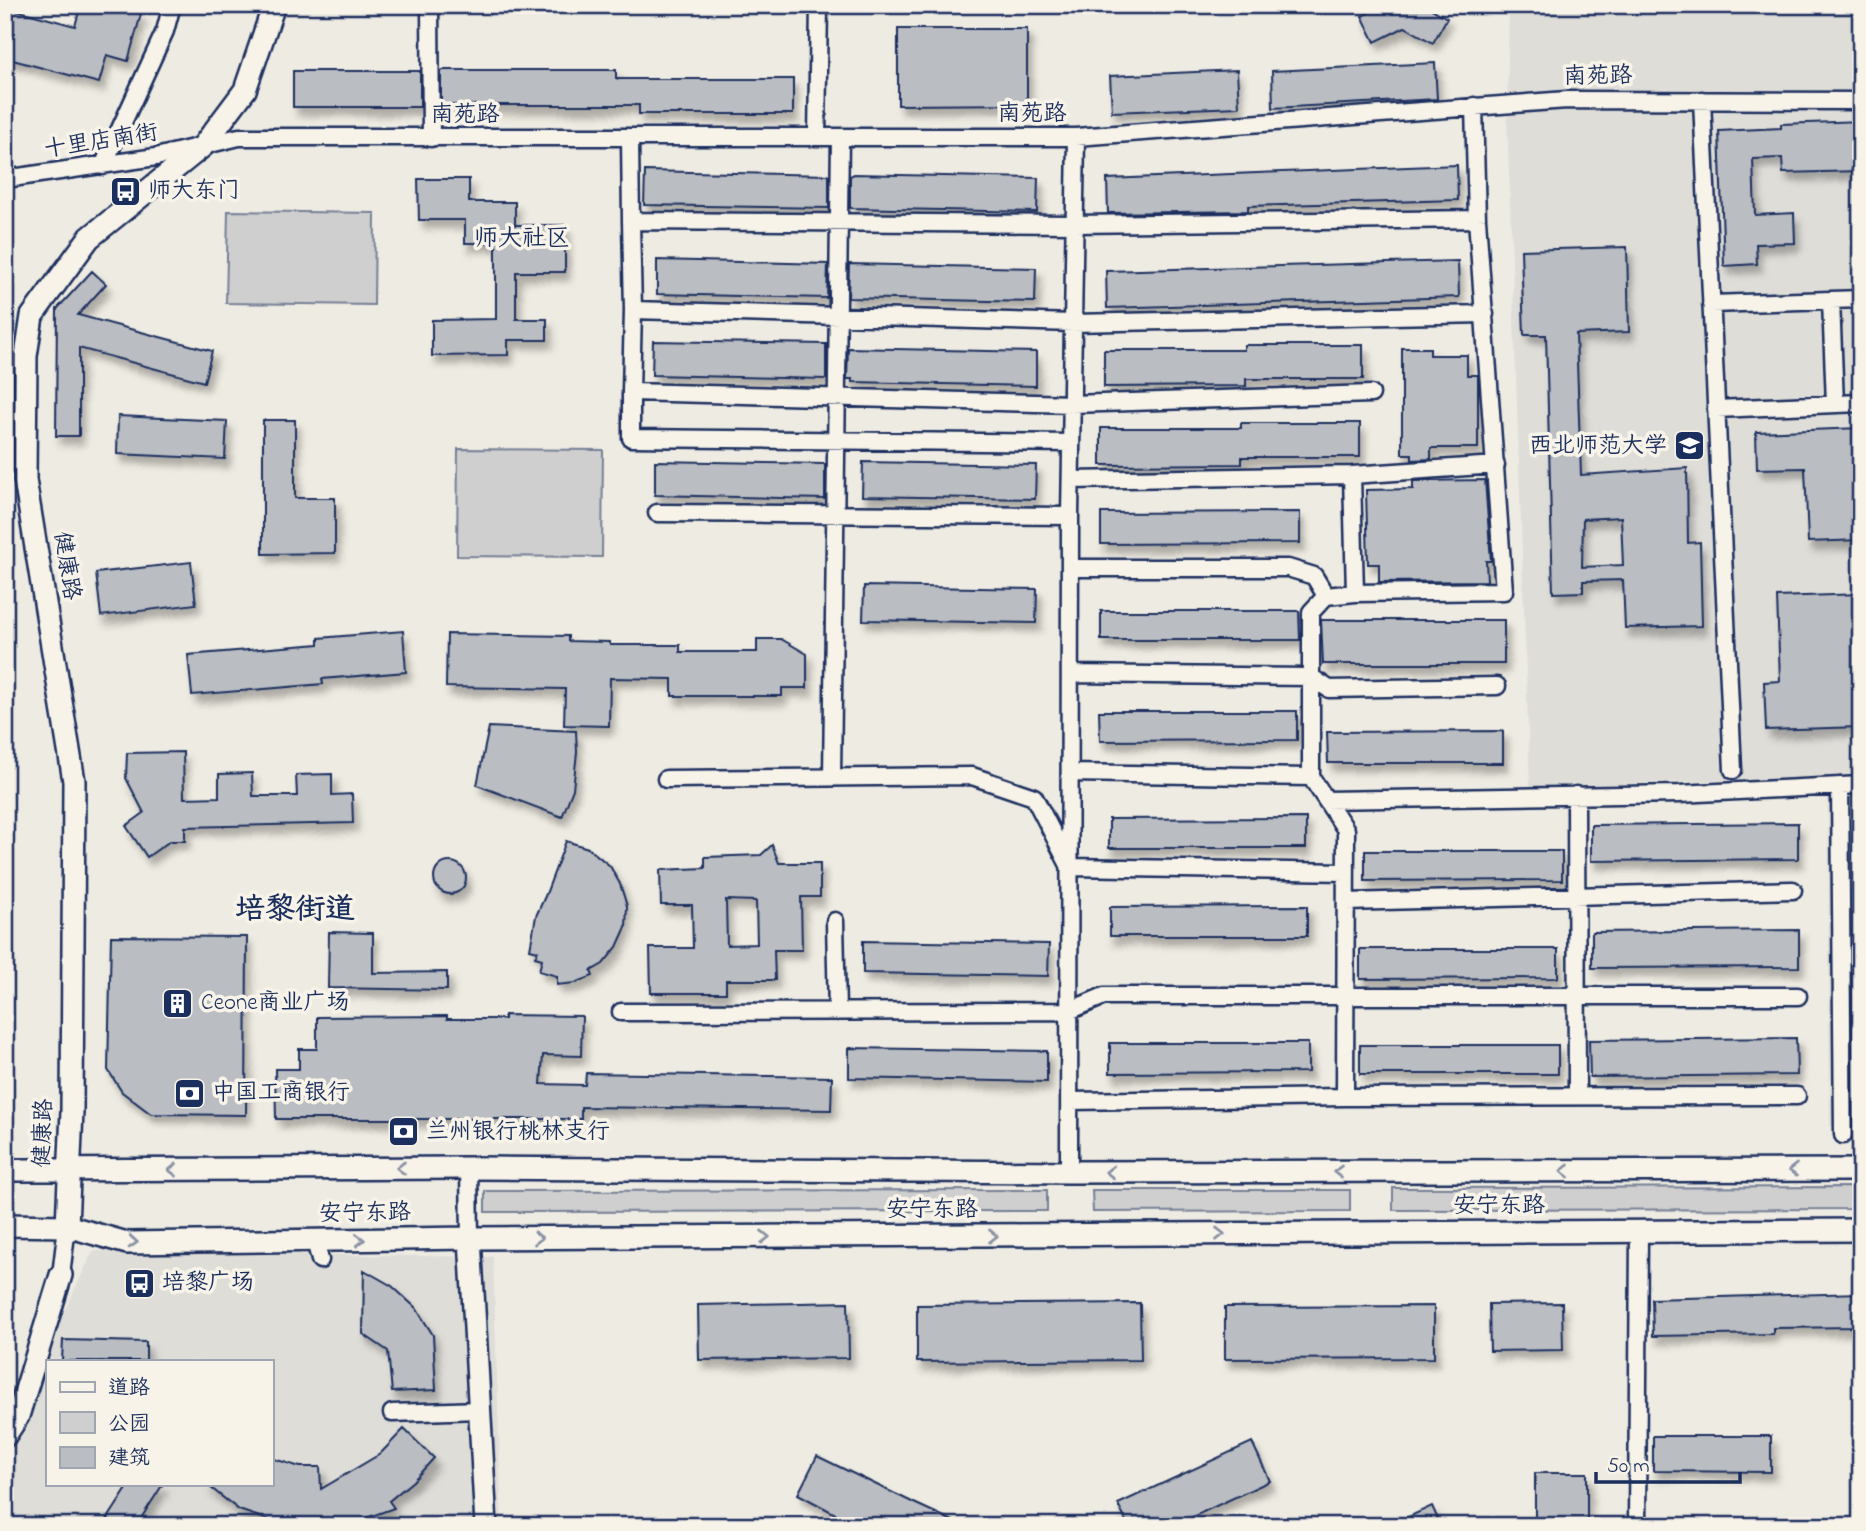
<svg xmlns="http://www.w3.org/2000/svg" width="1866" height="1531" font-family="'Indie Flower','LXGW WenKai TC',sans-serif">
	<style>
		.built { fill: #deddd8; fill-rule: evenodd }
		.green { fill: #cfcfcf; stroke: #757f96; stroke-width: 2 }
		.building { fill: #babdc2; stroke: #1b2f5e; stroke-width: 2; fill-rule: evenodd; filter: url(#shadow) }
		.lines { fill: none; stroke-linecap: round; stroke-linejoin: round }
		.street-casing { stroke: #1b2f5e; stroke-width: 21 }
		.secondary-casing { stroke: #1b2f5e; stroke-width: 26 }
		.street { stroke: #f7f3e8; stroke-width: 16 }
		.secondary { stroke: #f7f3e8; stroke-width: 21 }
		.oneway { stroke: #8991a3 }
		.labels { text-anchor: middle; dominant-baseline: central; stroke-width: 7; stroke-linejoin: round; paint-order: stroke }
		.street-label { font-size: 23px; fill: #1b2f5e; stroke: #f7f3e8 }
		.poi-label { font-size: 23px; fill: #1b2f5e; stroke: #f7f3e8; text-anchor: start }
		.neighbourhood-label { font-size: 24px; fill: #1b2f5e; stroke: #f7f3e8 }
		.district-label { font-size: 30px; font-weight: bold; fill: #1b2f5e; stroke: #f7f3e8 }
	</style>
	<defs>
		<filter id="shadow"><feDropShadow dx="4.5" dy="8" stdDeviation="3.5" flood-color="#0004"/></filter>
	</defs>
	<rect width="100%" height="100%" fill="#eeebe2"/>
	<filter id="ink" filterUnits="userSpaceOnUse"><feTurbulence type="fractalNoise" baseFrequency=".0143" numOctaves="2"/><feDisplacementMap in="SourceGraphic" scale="14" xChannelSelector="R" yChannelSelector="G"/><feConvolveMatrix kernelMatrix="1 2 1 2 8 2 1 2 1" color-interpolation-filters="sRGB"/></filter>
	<g filter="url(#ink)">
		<path class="built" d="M1509 5H1861V1126H1830L1828 777 1530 787 1507 114Z
			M93 1251 493 1257 502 1526H5V1438ZM47 1361H271V1484H47Z"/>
		<path class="green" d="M228 211 375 213 374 305 226 303Z
			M458 449 603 450 602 557 457 556Z
			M1861 1187V1209L1393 1210V1188Z
			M1047 1190V1211L485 1212V1191Z
			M1092 1190H1350V1211L1093 1212Z"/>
		<path class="building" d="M81 5H108L141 14 128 61 107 55 99 83 5 58V7L75 26Z
			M1383 5H1431L1432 9 1447 18 1433 43 1405 27 1375 42 1362 16Z
			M898 29H1027V104L898 105Z
			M1435 63 1437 99 1273 108 1272 71Z
			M444 70H616V79H793V114H639V105H441V71Z
			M1237 70 1239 107 1112 112 1110 76Z
			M293 71H420V107H293Z
			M1861 121V171L1783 173 1782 158 1753 159 1755 215 1794 213 1795 243 1756 244 1757 264 1724 266 1719 131 1781 128V124Z
			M1457 165 1458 200 1248 206V211L1108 213 1107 179Z
			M645 171 829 175V208L644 205Z
			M854 174 1038 178 1037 212 850 208V176Z
			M418 179H469V202H515V225H565V272H516V319H547V340H508V355L432 356V320L496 319V243H465V220H419Z
			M1627 247 1629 332 1576 334 1581 475 1687 468 1688 543 1700 542 1702 626 1625 628 1623 580 1583 581V592L1553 593 1546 335H1524L1521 250ZM1621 517 1623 565 1582 567 1583 519Z
			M657 260 828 264 827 298 657 294Z
			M1458 261 1459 297 1107 308 1106 271Z
			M849 264 1036 268 1035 302 848 298Z
			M92 271 106 284 78 315 212 351 204 382 79 348V436H56L57 309Z
			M653 341 826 344V379L652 375Z
			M1244 345H1363V379H1246V386L1104 387V350H1244Z
			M848 348 1036 352V386L852 382V379H847Z
			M1402 348H1430V355H1467V375H1478V448H1431V459L1412 460V454H1402Z
			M118 416 227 421 225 459 117 454Z
			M263 420H295V498H335V553L263 554Z
			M1241 423H1360V457H1242V464L1101 465V428H1241Z
			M1861 428V540L1808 542 1805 468 1757 469 1756 432Z
			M655 461 825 464V499L655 495Z
			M863 462 1036 465 1035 499 862 496Z
			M1485 480 1491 561H1486L1487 581 1379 582V564H1368L1366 490 1413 489V481Z
			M1300 512V543L1101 544V513Z
			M191 562 196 604 101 616 96 573Z
			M864 586 1037 589 1036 623 863 620Z
			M1861 594V727L1766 730 1764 682 1780 681 1777 597Z
			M1101 611H1299L1300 640H1101Z
			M1321 620H1504V664H1323Z
			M403 631 406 672 322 679 323 684 192 695 188 655 319 644V638Z
			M447 634 568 636V641L610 642V645H680V652H757V639H781L807 654V688H782V696H672V679L610 678 609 726 564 725 565 689 446 687Z
			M1099 711H1297V740L1100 741Z
			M489 727 576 731 577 752 573 789 562 817 477 785Z
			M1503 731V763H1328L1327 732Z
			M183 752 184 798 219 797V774L252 773 253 796H297L296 775 332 774V795L352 794 353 823 185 827V841H170L147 857 126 826 144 813 126 778 127 753Z
			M1306 818V848H1109V819Z
			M1798 823V859L1591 861V825Z
			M566 841 588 848 610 866 620 884 627 906 626 927 617 947 603 964 591 971 593 976 575 983 557 985V976L539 971 542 959 535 957 538 951 530 949 536 916 546 894Z
			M772 845 779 863H820V897H801L802 950H774L775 980H726V993H651L650 948H693L692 905H661L660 870 705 868V857L761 855ZM726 900 756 901 757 944 727 945Z
			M1365 851H1562V880L1365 881Z
			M434 878a16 16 0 1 1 32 0a16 16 0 1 1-32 0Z
			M1307 906V936H1110V907Z
			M1799 930V967L1592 968V932Z
			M329 932 373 933V973L447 972V990L328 988Z
			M111 936 247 937 246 1115 151 1114 122 1092 108 1070Z
			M863 941 1049 944 1048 976 863 973Z
			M1360 949H1558V978L1360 979Z
			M504 1015 582 1016 581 1056 543 1055 541 1084 585 1085 586 1073 832 1077 831 1110 581 1107V1119H276L275 1069H299V1049H317V1017L447 1016V1019H504Z
			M1796 1038 1797 1075 1590 1077 1589 1040Z
			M1110 1043H1308V1072L1110 1073Z
			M1360 1045H1558V1074H1360Z
			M849 1048 1047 1051V1082L849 1078Z
			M364 1270 392 1286 416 1308 433 1335 436 1390 392 1392 388 1351 363 1334Z
			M1861 1293V1327L1773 1328V1334L1653 1336 1652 1299Z
			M848 1302 849 1358 699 1360 698 1305Z
			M1140 1303 1141 1360 917 1362V1305Z
			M1562 1303 1563 1350 1490 1351 1489 1304Z
			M1434 1306V1358L1225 1359V1307Z
			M63 1340 146 1342V1361H62Z
			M404 1429 434 1458 413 1481 389 1501 394 1508 344 1526H286L239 1510 206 1484H271V1458L300 1467H320L321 1489 380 1454Z
			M1653 1436H1771V1472L1653 1471Z
			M1252 1442 1270 1481 1173 1526H1128L1118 1504Z
			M817 1456 914 1503 964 1526H858L798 1494Z
			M1535 1473H1587V1526H1535Z
			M130 1484H163L136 1526H103Z
			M1432 1506 1441 1526H1389Z"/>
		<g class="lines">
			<defs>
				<path id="street" d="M430 5 431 138
					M1702 100 1733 770
					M817 137 819 5
					M630 138 631 221
					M103 166 165 31 172 5
					M5 179 156 157 239 137H1076L1567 100 1861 101
					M1831 300 1835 404
					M1711 304 1861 299
					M633 310 631 221 1074 224 1477 219
					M631 392 633 310 1073 323 1485 314
					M1716 409 1861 403
					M1071 443 631 438V392L1072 404 1371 394
					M1352 475 1496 465
					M1071 480 1352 475 1355 593
					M657 513 1070 516
					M1070 568H1288L1314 576 1326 596
					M1070 674 1311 677 1329 689 1497 686
					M1070 773 1311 777
					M832 777 840 137
					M666 779 972 776 1034 797 1070 867 1346 872
					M1840 786 1843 1135
					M1576 795 1577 1096
					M1326 800 1679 794 1861 785
					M1346 902 1793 890
					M835 921 837 1012
					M621 1012 1069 1011 1104 996H1798
					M1345 1097 1797 1096
					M1070 1101 1345 1097 1346 830 1311 777V612L1326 596 1355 593 1504 591 1477 219 1474 106
					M469 1168 470 1238
					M1069 1172 1070 516 1076 137
					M315 1240 320 1260
					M61 1275 67 1226
					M392 1413 479 1410
					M1637 1526 1639 1232"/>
				<path id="secondary" d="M5 1170 469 1168 1069 1172 1861 1170
					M5 1225 67 1226 127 1243 470 1238 1861 1230
					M67 1226 72 1111 74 781 25 480 26 356 32 316 89 238 203 146 245 90 274 5
					M470 1238 486 1526
					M5 1436 18 1416 61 1275"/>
			</defs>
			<use href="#street" class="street-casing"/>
			<use href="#secondary" class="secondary-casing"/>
			<use href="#street" class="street"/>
			<use href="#secondary" class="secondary"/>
		</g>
		<defs><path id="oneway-chevron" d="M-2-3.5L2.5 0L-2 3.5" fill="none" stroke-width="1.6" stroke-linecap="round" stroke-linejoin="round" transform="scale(1.75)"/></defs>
		<g class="oneway">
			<use href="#oneway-chevron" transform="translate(401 1168) rotate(180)"/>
			<use href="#oneway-chevron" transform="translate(173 1170) rotate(180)"/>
			<use href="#oneway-chevron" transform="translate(1793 1170) rotate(180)"/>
			<use href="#oneway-chevron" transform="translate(1565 1171) rotate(180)"/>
			<use href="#oneway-chevron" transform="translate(1110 1172) rotate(180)"/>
			<use href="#oneway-chevron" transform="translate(1338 1172) rotate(180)"/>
			<use href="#oneway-chevron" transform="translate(1220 1234)"/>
			<use href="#oneway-chevron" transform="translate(993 1236)"/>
			<use href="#oneway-chevron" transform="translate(765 1237)"/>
			<use href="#oneway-chevron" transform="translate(538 1238)"/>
			<use href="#oneway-chevron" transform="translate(360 1240) rotate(-1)"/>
			<use href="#oneway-chevron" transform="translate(133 1242) rotate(4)"/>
		</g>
	</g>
	<defs>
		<symbol id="bus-square" viewBox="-11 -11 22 22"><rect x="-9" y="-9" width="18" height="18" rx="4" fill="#1b2f5e" stroke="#f7f3e8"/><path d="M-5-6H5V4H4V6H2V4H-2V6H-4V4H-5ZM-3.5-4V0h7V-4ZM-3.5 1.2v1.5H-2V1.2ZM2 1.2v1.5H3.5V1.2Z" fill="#fff"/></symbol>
		<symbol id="university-square" viewBox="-11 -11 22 22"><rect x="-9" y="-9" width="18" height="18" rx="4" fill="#1b2f5e" stroke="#f7f3e8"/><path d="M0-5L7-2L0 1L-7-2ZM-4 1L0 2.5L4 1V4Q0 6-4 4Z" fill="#fff"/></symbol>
		<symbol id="building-square" viewBox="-11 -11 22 22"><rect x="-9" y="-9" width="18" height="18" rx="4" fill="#1b2f5e" stroke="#f7f3e8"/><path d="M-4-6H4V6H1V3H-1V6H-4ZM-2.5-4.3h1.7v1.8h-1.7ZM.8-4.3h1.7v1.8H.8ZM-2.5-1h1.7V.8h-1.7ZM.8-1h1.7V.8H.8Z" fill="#fff"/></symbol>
		<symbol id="bank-square" viewBox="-11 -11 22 22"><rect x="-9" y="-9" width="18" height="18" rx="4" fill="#1b2f5e" stroke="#f7f3e8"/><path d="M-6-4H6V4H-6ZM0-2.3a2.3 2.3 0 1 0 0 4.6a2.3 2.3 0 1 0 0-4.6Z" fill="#fff"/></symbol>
	</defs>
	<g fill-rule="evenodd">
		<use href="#bus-square" x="108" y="174" width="35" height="35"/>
		<use href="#university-square" x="1672" y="428" width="35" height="35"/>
		<use href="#building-square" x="160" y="986" width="35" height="35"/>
		<use href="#bank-square" x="172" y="1076" width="35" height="35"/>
		<use href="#bank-square" x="386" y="1114" width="35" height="35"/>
		<use href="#bus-square" x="122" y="1266" width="35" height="35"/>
	</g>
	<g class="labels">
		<g class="street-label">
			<text transform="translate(1598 77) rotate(-1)">南苑路</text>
			<text x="1032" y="114">南苑路</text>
			<text x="465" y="115">南苑路</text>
			<text transform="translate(101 142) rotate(-9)">十里店南街</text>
			<text transform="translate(66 566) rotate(81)">健康路</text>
			<text transform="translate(44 1133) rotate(-88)">健康路</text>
			<text x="1499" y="1206">安宁东路</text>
			<text x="932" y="1210">安宁东路</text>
			<text transform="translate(365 1214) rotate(-1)">安宁东路</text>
		</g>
		<g class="poi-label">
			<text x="148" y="191">师大东门</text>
			<text x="1667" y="446" text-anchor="end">西北师范大学</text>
			<text x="201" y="1003">Ceone商业广场</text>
			<text x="212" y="1093">中国工商银行</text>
			<text x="426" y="1132">兰州银行桃林支行</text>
			<text x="162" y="1283">培黎广场</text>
		</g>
		<g class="neighbourhood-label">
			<text x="522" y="239">师大社区</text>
		</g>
		<g class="district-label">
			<text x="295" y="911">培黎街道</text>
		</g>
	</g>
	<rect width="1866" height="1531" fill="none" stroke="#f7f3e8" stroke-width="28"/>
	<rect x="14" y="14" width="1838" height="1503" fill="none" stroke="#1b2f5e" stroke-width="2.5" filter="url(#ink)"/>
	<rect x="46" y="1360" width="228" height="126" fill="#f7f3e8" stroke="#9fa5b1" stroke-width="2"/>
	<rect x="60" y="1382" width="35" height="10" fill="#f7f3e8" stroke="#9fa5b1" stroke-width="2"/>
	<text x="108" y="1394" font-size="21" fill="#1b2f5e">道路</text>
	<rect x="60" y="1412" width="35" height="21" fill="#cfcfcf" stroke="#9fa5b1" stroke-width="2"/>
	<text x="108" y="1430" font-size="21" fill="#1b2f5e">公园</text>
	<rect x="60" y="1447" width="35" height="21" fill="#babdc2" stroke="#9fa5b1" stroke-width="2"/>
	<text x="108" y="1464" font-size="21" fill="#1b2f5e">建筑</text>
	<path d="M1596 1472v10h144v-10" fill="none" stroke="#1b2f5e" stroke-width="3.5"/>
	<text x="1607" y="1472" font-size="21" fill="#1b2f5e" stroke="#f7f3e8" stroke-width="5" paint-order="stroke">50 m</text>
</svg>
